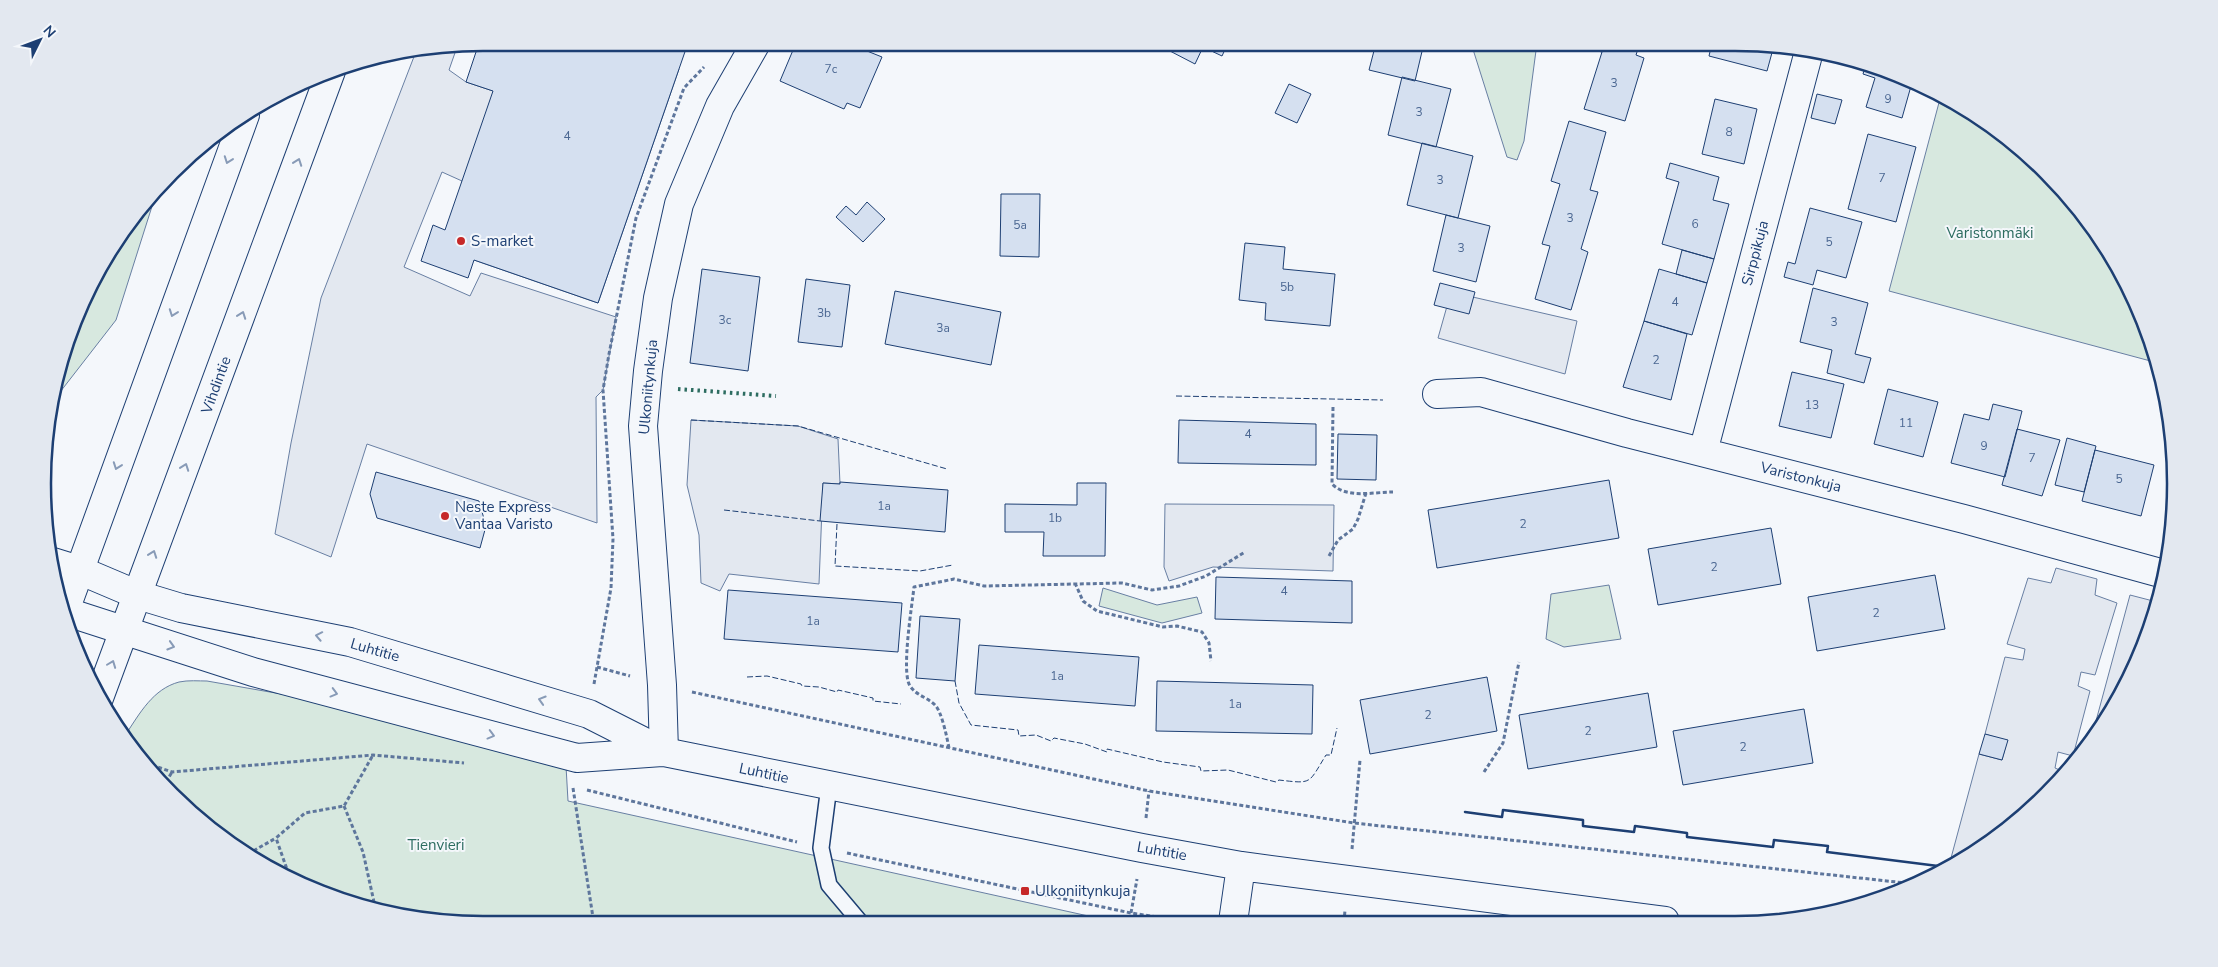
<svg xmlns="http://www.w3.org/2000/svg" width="2218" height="967" font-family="'Nunito Sans',sans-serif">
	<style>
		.green { fill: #d7e8df; stroke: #687fa3 }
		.parking { fill: #e3e8f0; stroke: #687fa3 }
		.building { fill: #d5e0f0; stroke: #1d3f73 }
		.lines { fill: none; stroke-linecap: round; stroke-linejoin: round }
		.service-casing { stroke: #1d3f73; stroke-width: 18 }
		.minor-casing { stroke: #1d3f73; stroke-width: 30 }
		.tertiary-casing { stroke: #1d3f73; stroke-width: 30 }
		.primary-casing { stroke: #1d3f73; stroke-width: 30 }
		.path { stroke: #5e769c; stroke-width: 3; stroke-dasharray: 4 2.5; stroke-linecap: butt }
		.service { stroke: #f4f7fb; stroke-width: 15 }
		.minor { stroke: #f4f7fb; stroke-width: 28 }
		.tertiary { stroke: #f4f7fb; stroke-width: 28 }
		.primary { stroke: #f4f7fb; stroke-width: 28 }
		.hedge { stroke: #2c6c60; stroke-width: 4; stroke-dasharray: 2.5 4; stroke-linecap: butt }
		.fence { stroke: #1d3f73; stroke-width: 1; stroke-dasharray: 6 2.5; stroke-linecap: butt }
		.wall { stroke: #1d3f73; stroke-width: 2.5 }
		.oneway { stroke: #889bb7 }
		.poi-dot { fill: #c62828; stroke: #f4f7fb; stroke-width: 2 }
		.labels { text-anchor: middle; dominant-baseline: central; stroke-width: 4; stroke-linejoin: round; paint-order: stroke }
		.number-label { font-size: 12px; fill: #4b6792 }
		.park-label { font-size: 15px; fill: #2c6c60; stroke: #f4f7fb }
		.poi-label { font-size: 15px; fill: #1d3f73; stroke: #f4f7fb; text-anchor: start }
		.street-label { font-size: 15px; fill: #1d3f73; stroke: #f4f7fb }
		.rim { fill: none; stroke: #1d3f73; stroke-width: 2.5 }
	</style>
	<rect width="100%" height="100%" fill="#f4f7fb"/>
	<path class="green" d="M1471 43H1537L1524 141 1517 160 1507 157Z
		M1941 95 1955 102 2025 152 2085 215 2130 289 2158 363 1889 291Z
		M154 200 116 320 50 405 51 398 101 263Z
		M1609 585 1621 639 1564 647 1546 639 1551 594Z
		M1103 588 1157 605 1197 597 1202 613 1162 623 1099 606Z
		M207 681 327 702 566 766 568 801 1120 923 484 924 341 901 263 866 193 815 126 734C140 713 153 689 179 682 188 680 199 681 207 681Z"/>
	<path class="parking" d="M514 43H609L679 69 598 303 474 260 467 235 462 181 442 172 404 267 470 296 481 273 616 317 603 390 596 397 597 523 367 444 331 557 275 534 291 443 321 298 415 54 457 47 449 70 466 82 493 91Z
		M1451 292 1577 321 1565 374 1438 338Z
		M691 420 798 426 838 439 840 484 823 483 819 584 729 574 720 591 701 583 699 535 687 485Z
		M1165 504 1334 505 1333 571 1213 567 1169 581 1164 567Z
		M2056 568 2097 579 2095 595 2117 603 2095 675 2081 672 2078 686 2090 691 2073 756 2058 752 2055 768 2062 771 2003 833 1958 859 1951 858 1979 754 2002 760 2007 741 1985 734 2005 657 2023 660 2025 649 2007 644 2028 578 2051 583Z
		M2130 595 2157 602 2152 626 2101 729 2097 733 2093 732Z"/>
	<path class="building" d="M479 43H688L598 303 474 260 468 278 421 261 433 225 445 230 493 91 466 82Z
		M796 43H847L882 57 860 108 847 103 844 109 780 81Z
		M1171 43H1228L1222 56 1203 47 1195 64 1168 50Z
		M1376 43H1424L1415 81 1369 70Z
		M1596 43H1640L1636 55 1644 58 1625 121 1584 109 1602 52 1594 50Z
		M1712 43H1735L1773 49 1767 71 1709 56Z
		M1866 64 1877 66 1925 88 1924 90 1911 86 1902 118 1866 107 1875 78 1863 74Z
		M1402 77 1451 89 1436 147 1388 135Z
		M1289 84 1311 94 1297 123 1275 113Z
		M1817 94 1842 100 1835 124 1811 118Z
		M1715 99 1757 109 1744 164 1702 154Z
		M1569 121 1606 132 1590 190 1598 192 1581 249 1588 252 1571 310 1535 299 1550 246 1542 244 1560 184 1551 181Z
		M1868 134 1916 147 1896 222 1848 209Z
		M1422 143 1473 156 1458 218 1407 205Z
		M1670 163 1719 177 1713 200 1729 204 1714 259 1662 244 1679 182 1666 178Z
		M1001 194H1040L1039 257 1000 256Z
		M867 202 885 219 863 242 836 217 846 206 856 215Z
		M1810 208 1862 222 1846 278 1817 270 1813 285 1784 277 1788 262 1795 264Z
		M1446 215 1490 226 1476 282 1433 271Z
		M1245 243 1285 247 1283 269 1335 274 1330 326 1265 320 1266 303 1239 300Z
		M1682 250 1714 259 1707 283 1676 274Z
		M702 269 760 277 748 371 690 363Z
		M1659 269 1707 283 1692 335 1644 321Z
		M806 279 850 285 842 347 798 342Z
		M1440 283 1475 292 1469 314 1434 305Z
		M1813 288 1868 303 1855 354 1871 358 1864 383 1827 373 1832 350 1800 342Z
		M895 291 1001 312 991 365 885 344Z
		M1644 321 1687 334 1671 400 1623 387Z
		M1792 372 1844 384 1831 438 1779 426Z
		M1888 389 1938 402 1923 457 1874 444Z
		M1993 404 2022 411 2005 477 1951 463 1964 414 1989 420Z
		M1179 420 1316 424V465L1178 463Z
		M2017 429 2060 440 2042 496 2002 485Z
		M1338 434 1377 435 1376 480 1337 479Z
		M2067 438 2096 446 2084 492 2055 485Z
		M2095 450 2154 465 2141 516 2082 501Z
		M376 472 479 501 486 526 480 548 377 518 370 494Z
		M1609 480 1619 538 1437 568 1428 510Z
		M840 482 948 490 945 532 820 521 823 483 840 484Z
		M1077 483H1106L1105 556H1043L1044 532H1005V504L1077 505Z
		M1771 528 1781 584 1658 605 1648 549Z
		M1935 575 1945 629 1817 651 1808 597Z
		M1216 577 1352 581V623L1215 619Z
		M728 590 902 603 898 652 724 639Z
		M920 616 960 619 955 681 916 678Z
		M979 645 1139 657 1135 706 975 694Z
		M1487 677 1497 731 1370 754 1360 700Z
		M1157 681 1313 685 1312 734 1156 731Z
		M1648 693 1657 747 1528 769 1519 715Z
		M1804 709 1813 763 1683 785 1673 731Z
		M1985 734 2008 740 2002 760 1979 754Z"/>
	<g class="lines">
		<defs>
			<path id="service" d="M829 786 821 848 829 885 861 923"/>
			<path id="minor" d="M1437 394 1481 392 1627 433 1964 519 2164 574
				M1703 452 1808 55
				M664 752 662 685 643 426 648 371 658 298 679 204 720 106 756 43"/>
			<path id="tertiary" d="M50 561 79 570 138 595 181 608 350 642 589 714 664 752 1142 848 1241 866 1665 921
				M67 612 253 672 577 758 662 752
				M1233 922 1241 866"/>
			<path id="primary" d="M66 608 245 115
				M99 698 331 71"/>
		</defs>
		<use href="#service" class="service-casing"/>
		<use href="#minor" class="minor-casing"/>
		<use href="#tertiary" class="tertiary-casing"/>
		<use href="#primary" class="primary-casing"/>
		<path class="path" d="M1333 407 1332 484C1347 499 1373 492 1393 492
			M1329 556 1338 540 1353 529 1358 519 1366 493
			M1075 583 1083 601 1097 611 1163 627 1177 626 1202 632 1209 643 1211 661
			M597 667 630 676
			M594 684 611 588 613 539 603 390 609 354 636 218 684 88 704 67
			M692 692 1149 791 1354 823 1915 884
			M949 748C947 738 942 712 935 705 927 697 917 696 910 686 901 672 912 606 914 587L954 579 984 586 1122 583 1152 590 1179 586 1206 576 1245 552
			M152 765 172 772 373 755 464 763
			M1484 772 1503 743 1519 662
			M166 782 172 772
			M573 788 594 924
			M587 790 797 842
			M344 806 363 852 374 902 372 906
			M1146 818 1149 791
			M1352 849 1360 760
			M847 853 1131 913 1190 922
			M248 854 276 838
			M293 879 289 875 276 838 305 813 344 806 373 755
			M1131 913 1137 879
			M1344 922 1345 910"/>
		<use href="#service" class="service"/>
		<use href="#minor" class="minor"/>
		<use href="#tertiary" class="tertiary"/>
		<use href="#primary" class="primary"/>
		<path class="hedge" d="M678 389 776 396"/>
		<path class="fence" d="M897 43 908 47
			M1176 396 1383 400
			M691 420 798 426 947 469
			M724 510 820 521
			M837 524 835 566 920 571 953 565
			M747 677 767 676 801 684 802 686 819 687 837 692 838 690 873 698V701L901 704
			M955 681 959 703 971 725 1018 730 1019 736 1036 735 1051 741 1054 738 1085 744 1107 752V749L1163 762 1200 767 1201 771 1228 770 1276 782 1279 780C1313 784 1308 784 1326 755H1331L1337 728"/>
		<path class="wall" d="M1465 812 1502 817 1503 810 1583 820V826L1634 832 1635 826 1687 833V837L1773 847 1774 840 1828 846 1827 852 1946 867"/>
	</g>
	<defs><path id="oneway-chevron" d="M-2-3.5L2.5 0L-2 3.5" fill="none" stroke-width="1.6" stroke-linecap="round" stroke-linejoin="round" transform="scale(1.25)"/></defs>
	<g class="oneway">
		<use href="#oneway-chevron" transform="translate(228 160) rotate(110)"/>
		<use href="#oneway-chevron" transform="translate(298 162) rotate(-70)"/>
		<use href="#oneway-chevron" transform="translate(173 313) rotate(110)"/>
		<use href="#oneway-chevron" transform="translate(242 315) rotate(-70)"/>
		<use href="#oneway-chevron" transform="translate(117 466) rotate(110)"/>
		<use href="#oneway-chevron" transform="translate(185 467) rotate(-70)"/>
		<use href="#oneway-chevron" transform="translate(153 554) rotate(-70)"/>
		<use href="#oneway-chevron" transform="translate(319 636) rotate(-169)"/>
		<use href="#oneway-chevron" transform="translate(171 646) rotate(17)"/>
		<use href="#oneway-chevron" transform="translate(112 664) rotate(-69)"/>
		<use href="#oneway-chevron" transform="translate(334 693) rotate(15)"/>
		<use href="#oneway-chevron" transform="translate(542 700) rotate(-163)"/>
		<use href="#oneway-chevron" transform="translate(491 735) rotate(15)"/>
	</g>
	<g class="poi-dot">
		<circle cx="461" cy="241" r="5"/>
		<circle cx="445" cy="516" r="5"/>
		<rect x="1020" y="886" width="10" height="10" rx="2.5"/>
	</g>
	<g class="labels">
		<g class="number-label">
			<text x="831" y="69">7c</text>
			<text x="1614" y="83">3</text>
			<text x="1888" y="99">9</text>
			<text x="1419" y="112">3</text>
			<text x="1729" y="132">8</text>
			<text x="567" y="136">4</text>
			<text x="1882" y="178">7</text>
			<text x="1440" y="180">3</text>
			<text x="1570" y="218">3</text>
			<text x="1695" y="224">6</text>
			<text x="1020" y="225">5a</text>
			<text x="1829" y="242">5</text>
			<text x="1461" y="248">3</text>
			<text x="1287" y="287">5b</text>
			<text x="1675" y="302">4</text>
			<text x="824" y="313">3b</text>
			<text x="725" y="320">3c</text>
			<text x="1834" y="322">3</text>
			<text x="943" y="328">3a</text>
			<text x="1656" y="360">2</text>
			<text x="1812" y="405">13</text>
			<text x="1906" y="423">11</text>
			<text x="1248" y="434">4</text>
			<text x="1984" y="446">9</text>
			<text x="2032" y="458">7</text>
			<text x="2119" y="479">5</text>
			<text x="884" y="506">1a</text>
			<text x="1055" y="518">1b</text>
			<text x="1523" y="524">2</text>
			<text x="1714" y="567">2</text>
			<text x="1284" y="591">4</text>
			<text x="1876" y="613">2</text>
			<text x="813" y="621">1a</text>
			<text x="1057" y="676">1a</text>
			<text x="1235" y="704">1a</text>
			<text x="1428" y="715">2</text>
			<text x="1588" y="731">2</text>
			<text x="1743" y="747">2</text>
		</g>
		<g class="park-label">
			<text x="1990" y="233">Varistonmäki</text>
			<text x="436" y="845">Tienvieri</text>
		</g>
		<g class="poi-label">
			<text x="471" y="241">S-market</text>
			<text x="455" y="507">Neste Express<tspan x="455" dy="17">Vantaa Varisto</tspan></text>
			<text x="1035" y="891">Ulkoniitynkuja</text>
		</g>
		<g class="street-label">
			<text transform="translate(1755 253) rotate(-75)">Sirppikuja</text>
			<text transform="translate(216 385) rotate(-70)">Vihdintie</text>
			<text transform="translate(648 387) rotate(-85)">Ulkoniitynkuja</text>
			<text transform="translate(1801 477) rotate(14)">Varistonkuja</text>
			<text transform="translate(375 650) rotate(16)">Luhtitie</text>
			<text transform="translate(764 773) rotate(12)">Luhtitie</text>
			<text transform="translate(1162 851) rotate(10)">Luhtitie</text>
		</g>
	</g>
	<path d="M0 0H2218V967H0ZM483 51H1735A432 432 0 0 1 2167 483V484A432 432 0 0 1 1735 916H483A432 432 0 0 1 51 484V483A432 432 0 0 1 483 51Z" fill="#e3e8f0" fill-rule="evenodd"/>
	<path class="rim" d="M483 51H1735A432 432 0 0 1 2167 483V484A432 432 0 0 1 1735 916H483A432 432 0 0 1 51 484V483A432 432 0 0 1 483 51Z"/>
	<g transform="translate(40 40) rotate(48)" stroke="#f4f7fb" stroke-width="4" paint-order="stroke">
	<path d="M0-4L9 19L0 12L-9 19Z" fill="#1d3f73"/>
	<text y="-8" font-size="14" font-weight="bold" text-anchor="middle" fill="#1d3f73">N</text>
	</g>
</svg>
